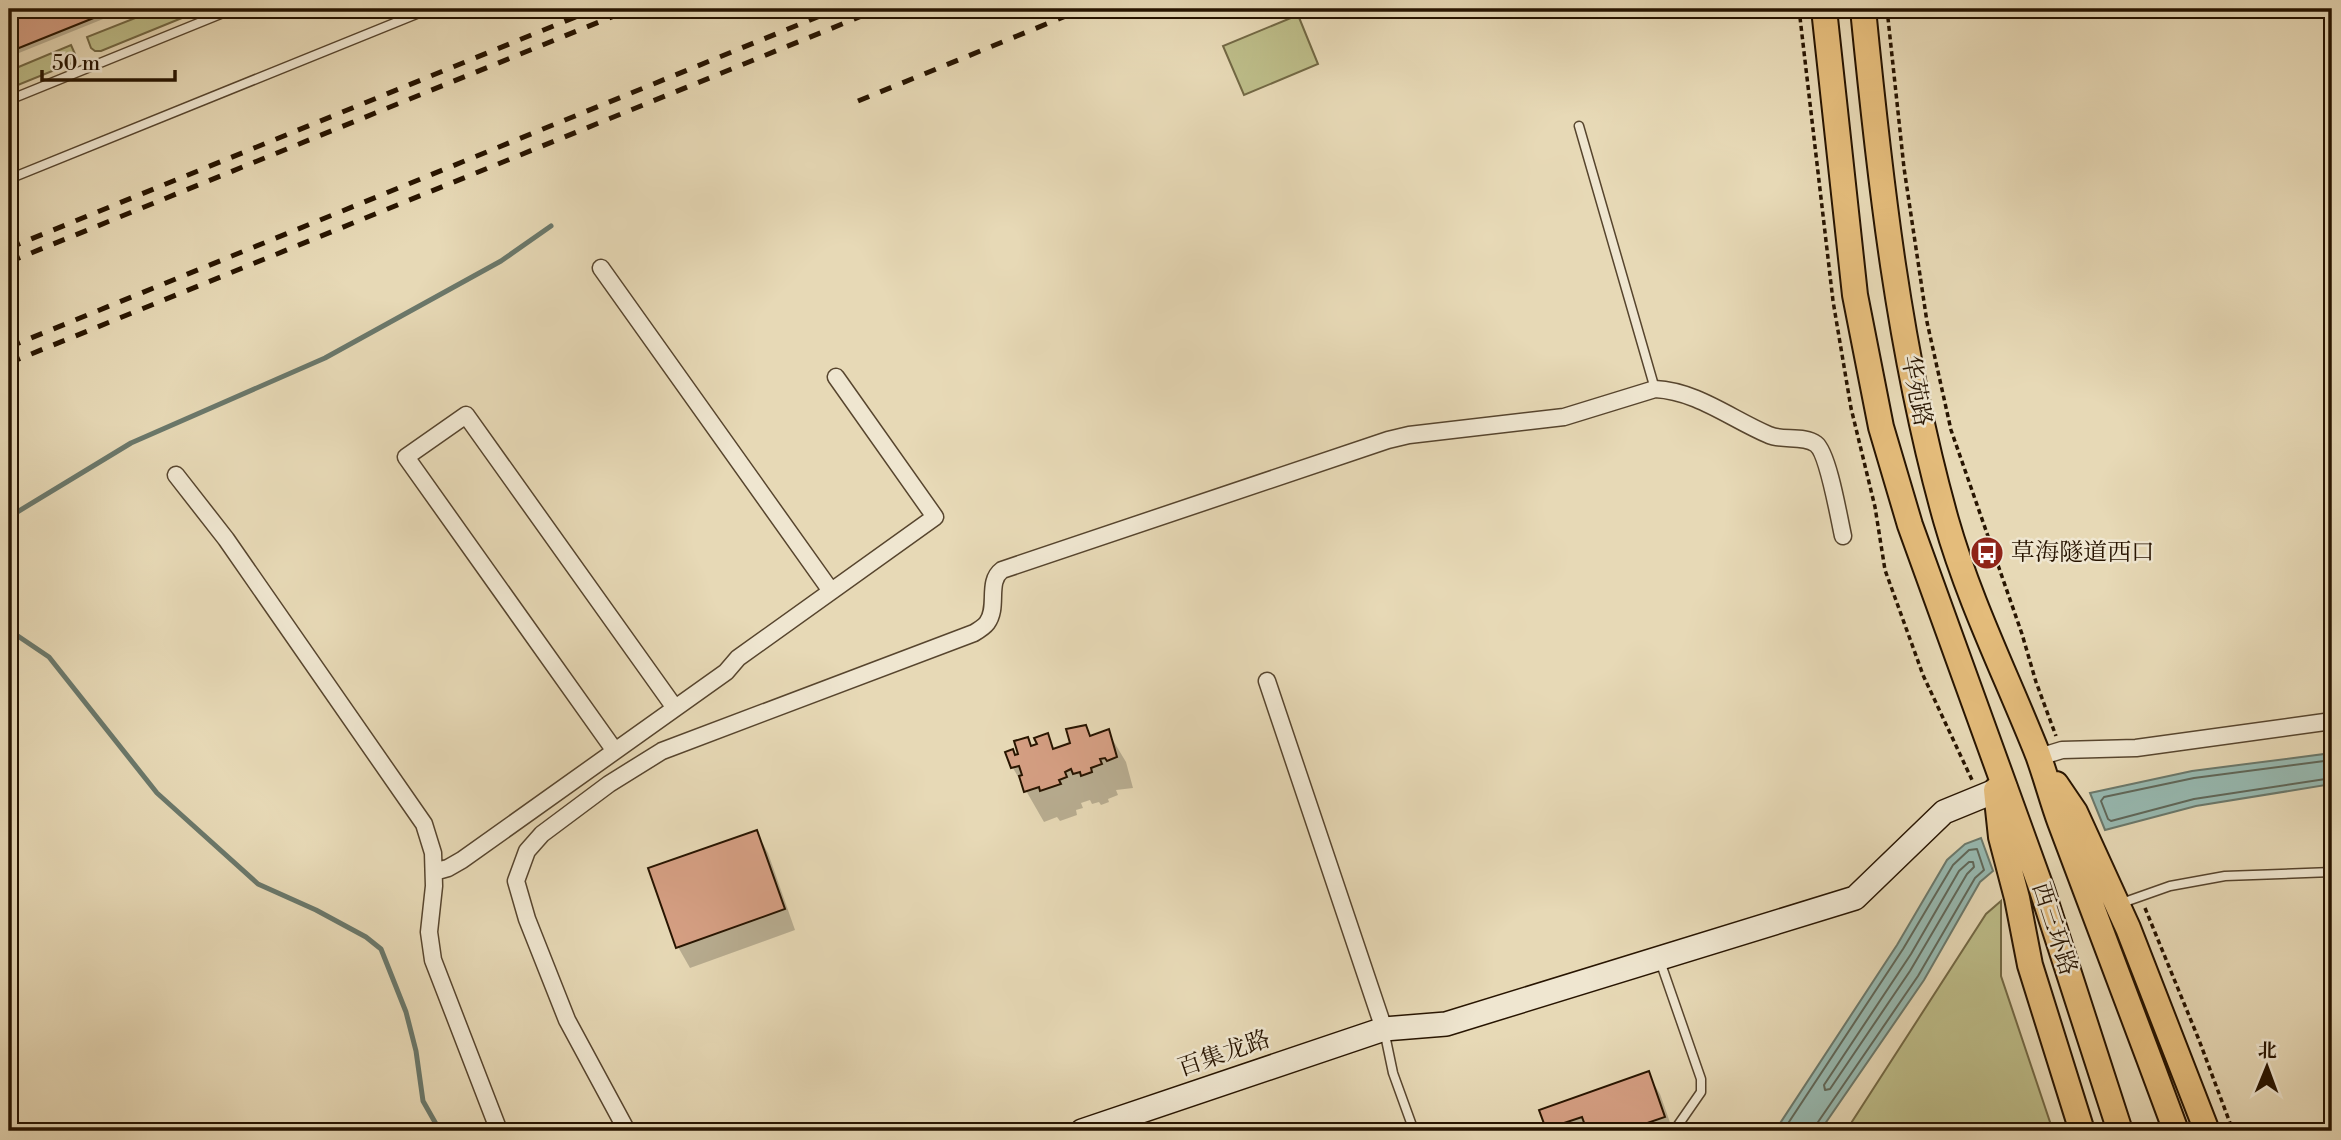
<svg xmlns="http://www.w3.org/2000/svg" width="2341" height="1140" font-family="'Libre Bodoni','Noto Serif SC',serif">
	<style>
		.green { fill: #bdbd89; stroke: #726844; stroke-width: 2 }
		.water { fill: #97bab2; stroke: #6a786b; stroke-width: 2 }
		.shadow { fill: #0003 }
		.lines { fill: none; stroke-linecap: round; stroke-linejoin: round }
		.shore { stroke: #5f6759; stroke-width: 2 }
		.stream { stroke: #6a786b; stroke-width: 5 }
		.building { fill: #d59f83; stroke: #271400; stroke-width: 2 }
		.lane-casing { stroke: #57452e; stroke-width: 11 }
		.street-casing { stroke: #57452e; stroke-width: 19 }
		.secondary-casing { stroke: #271400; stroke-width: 26 }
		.primary-casing { stroke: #271400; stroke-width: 28 }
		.path { stroke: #271400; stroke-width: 3.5; stroke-dasharray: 5 3.5; stroke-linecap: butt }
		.lane { stroke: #efe6d0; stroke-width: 8 }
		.street { stroke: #efe6d0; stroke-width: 16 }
		.secondary { stroke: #efe6d0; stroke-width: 23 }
		.primary { stroke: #e4bc7b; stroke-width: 24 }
		.rail { stroke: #271400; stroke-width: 5; stroke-dasharray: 12 12; stroke-linecap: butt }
		.labels { text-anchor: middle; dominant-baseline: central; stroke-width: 5; stroke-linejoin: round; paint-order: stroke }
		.street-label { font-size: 24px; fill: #271400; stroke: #efe6d0 }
		.poi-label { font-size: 24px; fill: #271400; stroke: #efe6d0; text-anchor: start }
	</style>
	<rect width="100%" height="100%" fill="#e7d9b6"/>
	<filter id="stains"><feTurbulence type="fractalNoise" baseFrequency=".00286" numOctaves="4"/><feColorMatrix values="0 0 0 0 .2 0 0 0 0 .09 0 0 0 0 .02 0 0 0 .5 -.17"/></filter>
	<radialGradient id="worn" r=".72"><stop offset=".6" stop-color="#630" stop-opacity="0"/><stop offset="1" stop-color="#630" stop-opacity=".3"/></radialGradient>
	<path class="green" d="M158 9H204L101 51H95L91 48 87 37Z
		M1298 15 1318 64 1244 95 1223 46Z
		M71 45 75 54 72 63 13 87H9V71Z
		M2001 901V976L2053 1131H1846L1986 914Z"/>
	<path class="water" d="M2332 753V784L2196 806 2105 830 2090 793 2192 771Z
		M1981 838 1993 871 1980 882 1924 980 1820 1131H1775L1897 945 1947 860 1965 844Z"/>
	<path class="shadow" d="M9 9H128L9 57Z
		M1085 727 1091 738 1108 732 1126 762 1133 788 1116 790 1118 795 1108 799 1109 802 1101 805 1099 802 1092 804 1090 800 1081 803 1083 808 1076 810 1077 815 1060 821 1057 817 1044 822 1013 768 1008 753 1015 757 1020 755 1027 739 1032 748 1039 745 1047 735 1055 750 1073 744Z
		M756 832 768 853 795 930 690 968 678 947Z
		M1648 1074 1660 1094 1673 1131H1549L1547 1129 1541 1111Z"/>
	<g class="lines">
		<path class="shore" d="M2332 760 2194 778 2104 797 2101 801 2108 819 2111 821 2194 799 2332 778
			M1969 862H1973L1974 867 1967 874 1910 971 1830 1089 1825 1090 1824 1085 1911 954 1959 871Z
			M1783 1131 1903 949 1953 865 1969 850 1977 849 1984 870 1975 878 1918 976 1816 1125 1815 1131"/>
		<path class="stream" d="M9 517 131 443 325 358 501 261 551 226
			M9 630 49 657 157 793 258 884 316 910 366 937 381 949 406 1012 416 1051 423 1101 440 1131"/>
	</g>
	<path class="building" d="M9 9H116L9 52Z
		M1086 725 1090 736 1109 729 1117 757 1107 761 1105 758 1100 759 1102 764 1091 768 1092 772 1081 776 1080 772 1073 774 1071 769 1065 772 1067 777 1059 780 1061 784 1040 791 1039 787 1024 792 1019 776 1022 775 1019 766 1011 768 1005 752 1013 749 1015 755 1018 754 1014 741 1028 737 1031 746 1037 744 1034 738 1048 733 1053 749 1070 743 1066 729Z
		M757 830 785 909 676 948 648 868Z
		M1649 1071 1665 1117 1624 1131H1587L1582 1117 1546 1129 1539 1110Z"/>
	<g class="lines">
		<defs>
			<path id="lane" d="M9 100 233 9
				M1579 126 1655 389
				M9 179 429 9
				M2119 904 2170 886 2225 876 2332 872
				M1660 961 1701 1079V1092L1674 1131
				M1384 1030 1393 1073 1414 1131"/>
			<path id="street" d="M601 268 831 591
				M176 475 226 539 424 824 433 853 434 886 429 932 433 960 499 1131
				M1267 681 1384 1029
				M615 751 406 457 466 415 675 708
				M2039 757 2062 750 2136 748 2332 721
				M434 872 448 868 462 860 726 672 738 658 935 517 836 377
				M627 1131 567 1020 527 919 516 881 527 851 542 834 609 784 662 751 974 633C979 630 984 627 987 623 999 607 986 582 1002 570L1388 440 1409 435 1564 417 1655 389C1697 391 1731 419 1769 435 1782 441 1804 435 1816 444 1828 453 1839 518 1843 536"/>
			<path id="secondary" d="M1082 1131 1384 1029 1446 1024 1855 898 1944 812 2005 787"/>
			<path id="primary" d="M1824 9 1855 295 1881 427 1910 525 2042 890 2120 1131
				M1863 9C1880 181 1899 353 1946 520 1969 601 2007 677 2038 755 2046 777 2052 800 2060 822 2099 926 2138 1028 2176 1131
				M2056 784 2075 812 2128 928 2207 1131
				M1996 790 2001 837 2017 898 2030 965 2082 1131"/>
		</defs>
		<use href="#lane" class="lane-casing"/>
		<use href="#street" class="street-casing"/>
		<use href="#secondary" class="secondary-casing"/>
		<use href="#primary" class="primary-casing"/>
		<path class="path" d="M1799 9 1833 301 1851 408 1875 507 1885 570 1923 675 1972 780
			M1887 9 1904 168 1927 322 1951 430 2022 634 2036 682 2056 736
			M2145 908 2199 1040 2233 1131"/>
		<use href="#lane" class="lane"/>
		<use href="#street" class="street"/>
		<use href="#secondary" class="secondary"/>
		<use href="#primary" class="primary"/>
		<path class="rail" d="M858 101 1083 9
			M9 248 595 9
			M9 262 631 9
			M9 347 837 9
			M9 363 879 9"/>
	</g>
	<defs>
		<symbol id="bus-disc" viewBox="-11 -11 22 22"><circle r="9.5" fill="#8f2418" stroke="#efe6d0"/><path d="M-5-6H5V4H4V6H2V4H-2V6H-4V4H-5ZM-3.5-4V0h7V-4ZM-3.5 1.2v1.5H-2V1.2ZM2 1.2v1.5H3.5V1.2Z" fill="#fff"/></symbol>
	</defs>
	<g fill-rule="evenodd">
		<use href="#bus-disc" x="1968" y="534" width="38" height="38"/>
	</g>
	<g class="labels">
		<g class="street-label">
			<text transform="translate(1916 391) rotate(79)">华苑路</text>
			<text transform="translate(2054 929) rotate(72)">西三环路</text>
			<text transform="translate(1224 1054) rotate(-19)">百集龙路</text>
		</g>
		<g class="poi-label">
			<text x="2011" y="553">草海隧道西口</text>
		</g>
	</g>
	<rect width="2341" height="1140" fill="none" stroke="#e7d9b6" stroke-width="35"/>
	<rect x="10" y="10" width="2320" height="1119" fill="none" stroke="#271400" stroke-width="3.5"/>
	<rect x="18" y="18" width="2306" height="1105" fill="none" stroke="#271400" stroke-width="2"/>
	<g transform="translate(2267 1067) rotate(1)" stroke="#efe6d0" stroke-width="5" paint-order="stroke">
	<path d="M0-5L12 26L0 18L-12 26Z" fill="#271400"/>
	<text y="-10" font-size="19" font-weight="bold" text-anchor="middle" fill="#271400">北</text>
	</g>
	<path d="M42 70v10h133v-10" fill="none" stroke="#271400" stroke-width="3.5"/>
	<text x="52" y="70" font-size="21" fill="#271400" stroke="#efe6d0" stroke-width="5" paint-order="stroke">50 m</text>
	<rect width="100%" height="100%" filter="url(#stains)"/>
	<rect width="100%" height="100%" fill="url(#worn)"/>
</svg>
